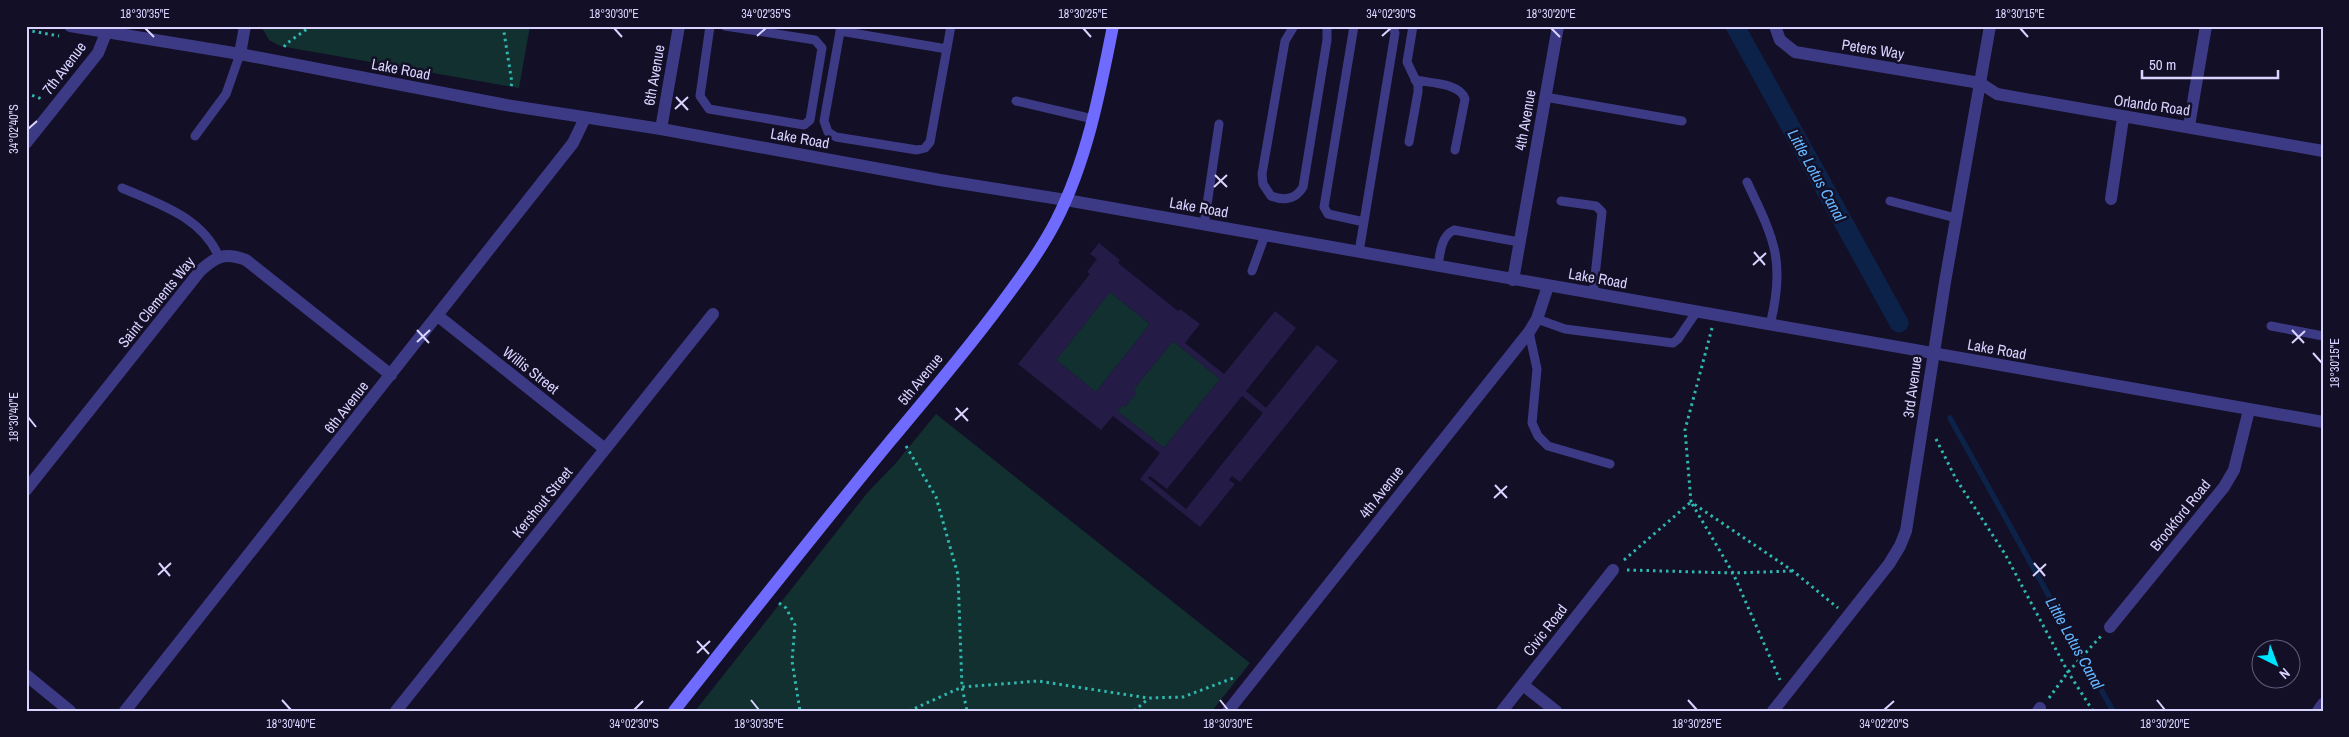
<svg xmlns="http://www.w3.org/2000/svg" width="2349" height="737" font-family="'Archivo Narrow',sans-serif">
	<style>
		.green { fill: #12302f }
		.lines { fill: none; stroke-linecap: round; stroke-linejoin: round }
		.stream { stroke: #0c2248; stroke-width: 5.5 }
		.canal { stroke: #0c2248; stroke-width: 19 }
		.building { fill: #241b47; fill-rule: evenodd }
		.path { stroke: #2fb8b0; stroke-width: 3; stroke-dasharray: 2.5 4; stroke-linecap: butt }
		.service { stroke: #3d3a85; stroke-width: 9 }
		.minor { stroke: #3d3a85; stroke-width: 12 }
		.tertiary { stroke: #3d3a85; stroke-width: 12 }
		.secondary { stroke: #6f6bff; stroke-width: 12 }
		.ticks { fill: none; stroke: #d9d4ff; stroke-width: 2 }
		.labels { text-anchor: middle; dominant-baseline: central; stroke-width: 5; stroke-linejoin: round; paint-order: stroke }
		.street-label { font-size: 15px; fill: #d9d4ff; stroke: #130f26 }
		.water-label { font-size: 16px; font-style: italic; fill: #62b6ff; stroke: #130f26 }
		.neatline { fill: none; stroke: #d9d4ff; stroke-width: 2 }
		.ticks-label { font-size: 12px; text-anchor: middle; fill: #d9d4ff }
	</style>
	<rect width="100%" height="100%" fill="#130f26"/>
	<path class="green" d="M261 26H530L519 88 280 46 269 40Z
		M1110 292 1150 324 1096 392 1056 360Z
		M1173 341 1220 379 1164 448 1117 411 1122 405 1125 407 1136 393 1133 390Z
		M936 414 1250 663 1212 711H695L868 492 895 464Z"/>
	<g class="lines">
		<path class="stream" d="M1950 418 2113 711"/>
		<path class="canal" d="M1735 26 1899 323"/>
	</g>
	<path class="building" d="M1099 243 1120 260 1118 263 1178 311 1180 309 1200 324 1185 343 1224 374 1275 311 1296 328 1246 391 1266 408 1317 345 1338 361 1240 482 1232 476 1229 480 1235 484 1200 527 1140 479 1160 453 1113 416 1101 430 1018 364 1090 274 1087 272 1097 259 1090 254ZM1110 292 1150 324 1096 392 1056 360ZM1173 341 1220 379 1164 448 1117 411 1122 405 1125 407 1137 392 1133 390ZM1242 396 1263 413 1186 509 1148 478 1150 476 1167 489Z"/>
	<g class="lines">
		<path class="path" d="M503 26 512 83 510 90
			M26 30 59 36
			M284 47 286 44 311 26
			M26 93 42 99
			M1712 328 1685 430 1691 502 1793 571 1838 608
			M1936 439 1956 479 2005 554 2068 672 2093 711
			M906 446 936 497 958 575 962 687 967 711
			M1624 560 1691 502 1733 573 1780 680
			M1627 570 1733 573 1793 571
			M779 603 786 608 795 625 792 661 800 711
			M2049 698 2068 672 2101 636
			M909 711 962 687 1038 681 1148 698 1183 697 1236 677
			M1134 711 1148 699"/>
		<path class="service" d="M710 26 700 96 709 109 804 125 810 120 822 48 815 40 725 26
			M841 26 824 121 828 132 836 137 917 150 925 148 930 142 951 26
			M1294 26 1285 41 1262 174 1263 184 1271 196C1284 201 1295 200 1303 187L1327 40V26
			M1354 26 1324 207 1328 214 1364 222
			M840 31 947 49
			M1415 80C1430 83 1460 83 1465 99L1455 150
			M1545 97 1682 121
			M1016 101 1093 119
			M195 136 226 94 240 54
			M1409 142 1418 92V85L1407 62 1413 26
			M1747 182C1774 239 1786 261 1770 325
			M122 188C159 204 202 217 219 257
			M1561 201 1596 206 1602 212 1593 294
			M1890 201 1956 218
			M1204 225 1219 124
			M1359 252 1395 33 1393 26
			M1438 266C1440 253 1441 236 1454 230L1519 242
			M1252 271 1265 235
			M1537 319 1565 329 1673 343 1678 339 1697 311
			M2271 326 2323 336
			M1529 332 1537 369 1532 423 1538 436 1548 446 1610 464"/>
		<path class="minor" d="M1775 26 1780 40 1795 52 1980 83 1997 94 2323 151
			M240 54 245 26
			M2189 126 2206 26
			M661 129 679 26
			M26 143 98 53 106 33
			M2111 199 2123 118
			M1513 280 1558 26
			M438 316 605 449
			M26 490 200 271C216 256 225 252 246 260L391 375
			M2110 627 2224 487 2234 470 2249 410
			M26 675 70 711
			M1523 685 1556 711
			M125 711 573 143 585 118
			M396 711 713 314
			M1228 711 1529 332 1537 319 1548 286
			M1502 711 1613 570
			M1773 711 1889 564 1900 546 1906 531 1945 282 1990 26
			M2038 711 2040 708
			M2318 711 2323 704"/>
		<path class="tertiary" d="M70 26 240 54 506 105 661 129 940 180 1066 200 2323 422"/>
		<path class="secondary" d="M674 711C746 620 818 529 892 439 929 395 967 350 1001 304 1021 277 1041 250 1056 221 1087 160 1100 92 1113 26"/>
	</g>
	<path class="ticks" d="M145 28 154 37M614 28 622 37M1083 28 1091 37M1551 28 1560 37M2020 28 2028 37M757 36 766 28M1382 36 1391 28M676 97 688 110M675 109 688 97M28 129 37 121M1215 175 1227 187M1214 187 1227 175M1754 252 1765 265M1753 265 1766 253M417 330 429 343M2292 330 2304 343M417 342 430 330M2292 343 2305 331M2313 353 2322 363M956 408 968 421M28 417 36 427M955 420 968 408M1495 485 1507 498M1494 498 1507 486M159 563 170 576M2034 563 2045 576M158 575 171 563M2033 576 2046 564M697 641 709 654M697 653 710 641M282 700 291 710M751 700 759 710M1220 700 1228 710M1688 700 1697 710M2157 700 2165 710M634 710 643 701M1884 710 1894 701"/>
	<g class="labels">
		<g class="street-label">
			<text transform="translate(1873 49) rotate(9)">Peters Way</text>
			<text transform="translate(64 68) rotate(-53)">7th Avenue</text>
			<text transform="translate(401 69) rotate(11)">Lake Road</text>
			<text transform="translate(654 75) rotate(-80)">6th Avenue</text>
			<text transform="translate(2152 105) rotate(8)">Orlando Road</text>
			<text transform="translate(1525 120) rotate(-80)">4th Avenue</text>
			<text transform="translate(800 138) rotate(10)">Lake Road</text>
			<text transform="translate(1199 207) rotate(10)">Lake Road</text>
			<text transform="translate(1598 278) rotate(10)">Lake Road</text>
			<text transform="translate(156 302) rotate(-51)">Saint Clements Way</text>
			<text transform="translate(1997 349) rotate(10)">Lake Road</text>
			<text transform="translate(531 370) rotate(38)">Willis Street</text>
			<text transform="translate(920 379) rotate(-51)">5th Avenue</text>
			<text transform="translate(1912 387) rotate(-82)">3rd Avenue</text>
			<text transform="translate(346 407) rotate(-52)">6th Avenue</text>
			<text transform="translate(1381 492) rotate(-52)">4th Avenue</text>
			<text transform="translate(542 502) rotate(-51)">Kershout Street</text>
			<text transform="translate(2180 515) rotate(-51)">Brookford Road</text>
			<text transform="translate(1545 630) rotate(-52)">Civic Road</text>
		</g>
		<g class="water-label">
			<text transform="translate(1817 175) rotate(61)">Little Lotus Canal</text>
			<text transform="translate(2075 643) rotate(61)">Little Lotus Canal</text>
		</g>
	</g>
	<rect width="2349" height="737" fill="none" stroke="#130f26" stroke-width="55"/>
	<g transform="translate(2276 664) rotate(138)"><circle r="24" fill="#130f26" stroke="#625e7d"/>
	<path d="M0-4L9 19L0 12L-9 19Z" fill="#00e5ff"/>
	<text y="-8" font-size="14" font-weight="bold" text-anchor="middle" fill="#d9d4ff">N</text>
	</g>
	<path d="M2142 70v8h136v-8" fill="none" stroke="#d9d4ff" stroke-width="2.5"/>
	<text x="2149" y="70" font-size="15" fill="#d9d4ff" stroke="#130f26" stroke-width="4" paint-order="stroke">50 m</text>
	<rect x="28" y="28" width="2294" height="682" class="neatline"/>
	<g class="ticks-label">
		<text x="145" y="18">18°30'35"E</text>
		<text x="614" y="18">18°30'30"E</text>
		<text x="766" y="18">34°02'35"S</text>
		<text x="1083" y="18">18°30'25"E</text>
		<text x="1391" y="18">34°02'30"S</text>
		<text x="1551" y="18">18°30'20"E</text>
		<text x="2020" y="18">18°30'15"E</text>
		<text transform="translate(14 129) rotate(-90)" y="4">34°02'40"S</text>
		<text transform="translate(2335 363) rotate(-90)" y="4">18°30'15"E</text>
		<text transform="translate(14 417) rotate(-90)" y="4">18°30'40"E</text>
		<text x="291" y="728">18°30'40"E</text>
		<text x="634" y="728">34°02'30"S</text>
		<text x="759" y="728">18°30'35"E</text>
		<text x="1228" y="728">18°30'30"E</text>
		<text x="1697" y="728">18°30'25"E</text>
		<text x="1884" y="728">34°02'20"S</text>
		<text x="2165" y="728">18°30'20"E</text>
	</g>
</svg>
